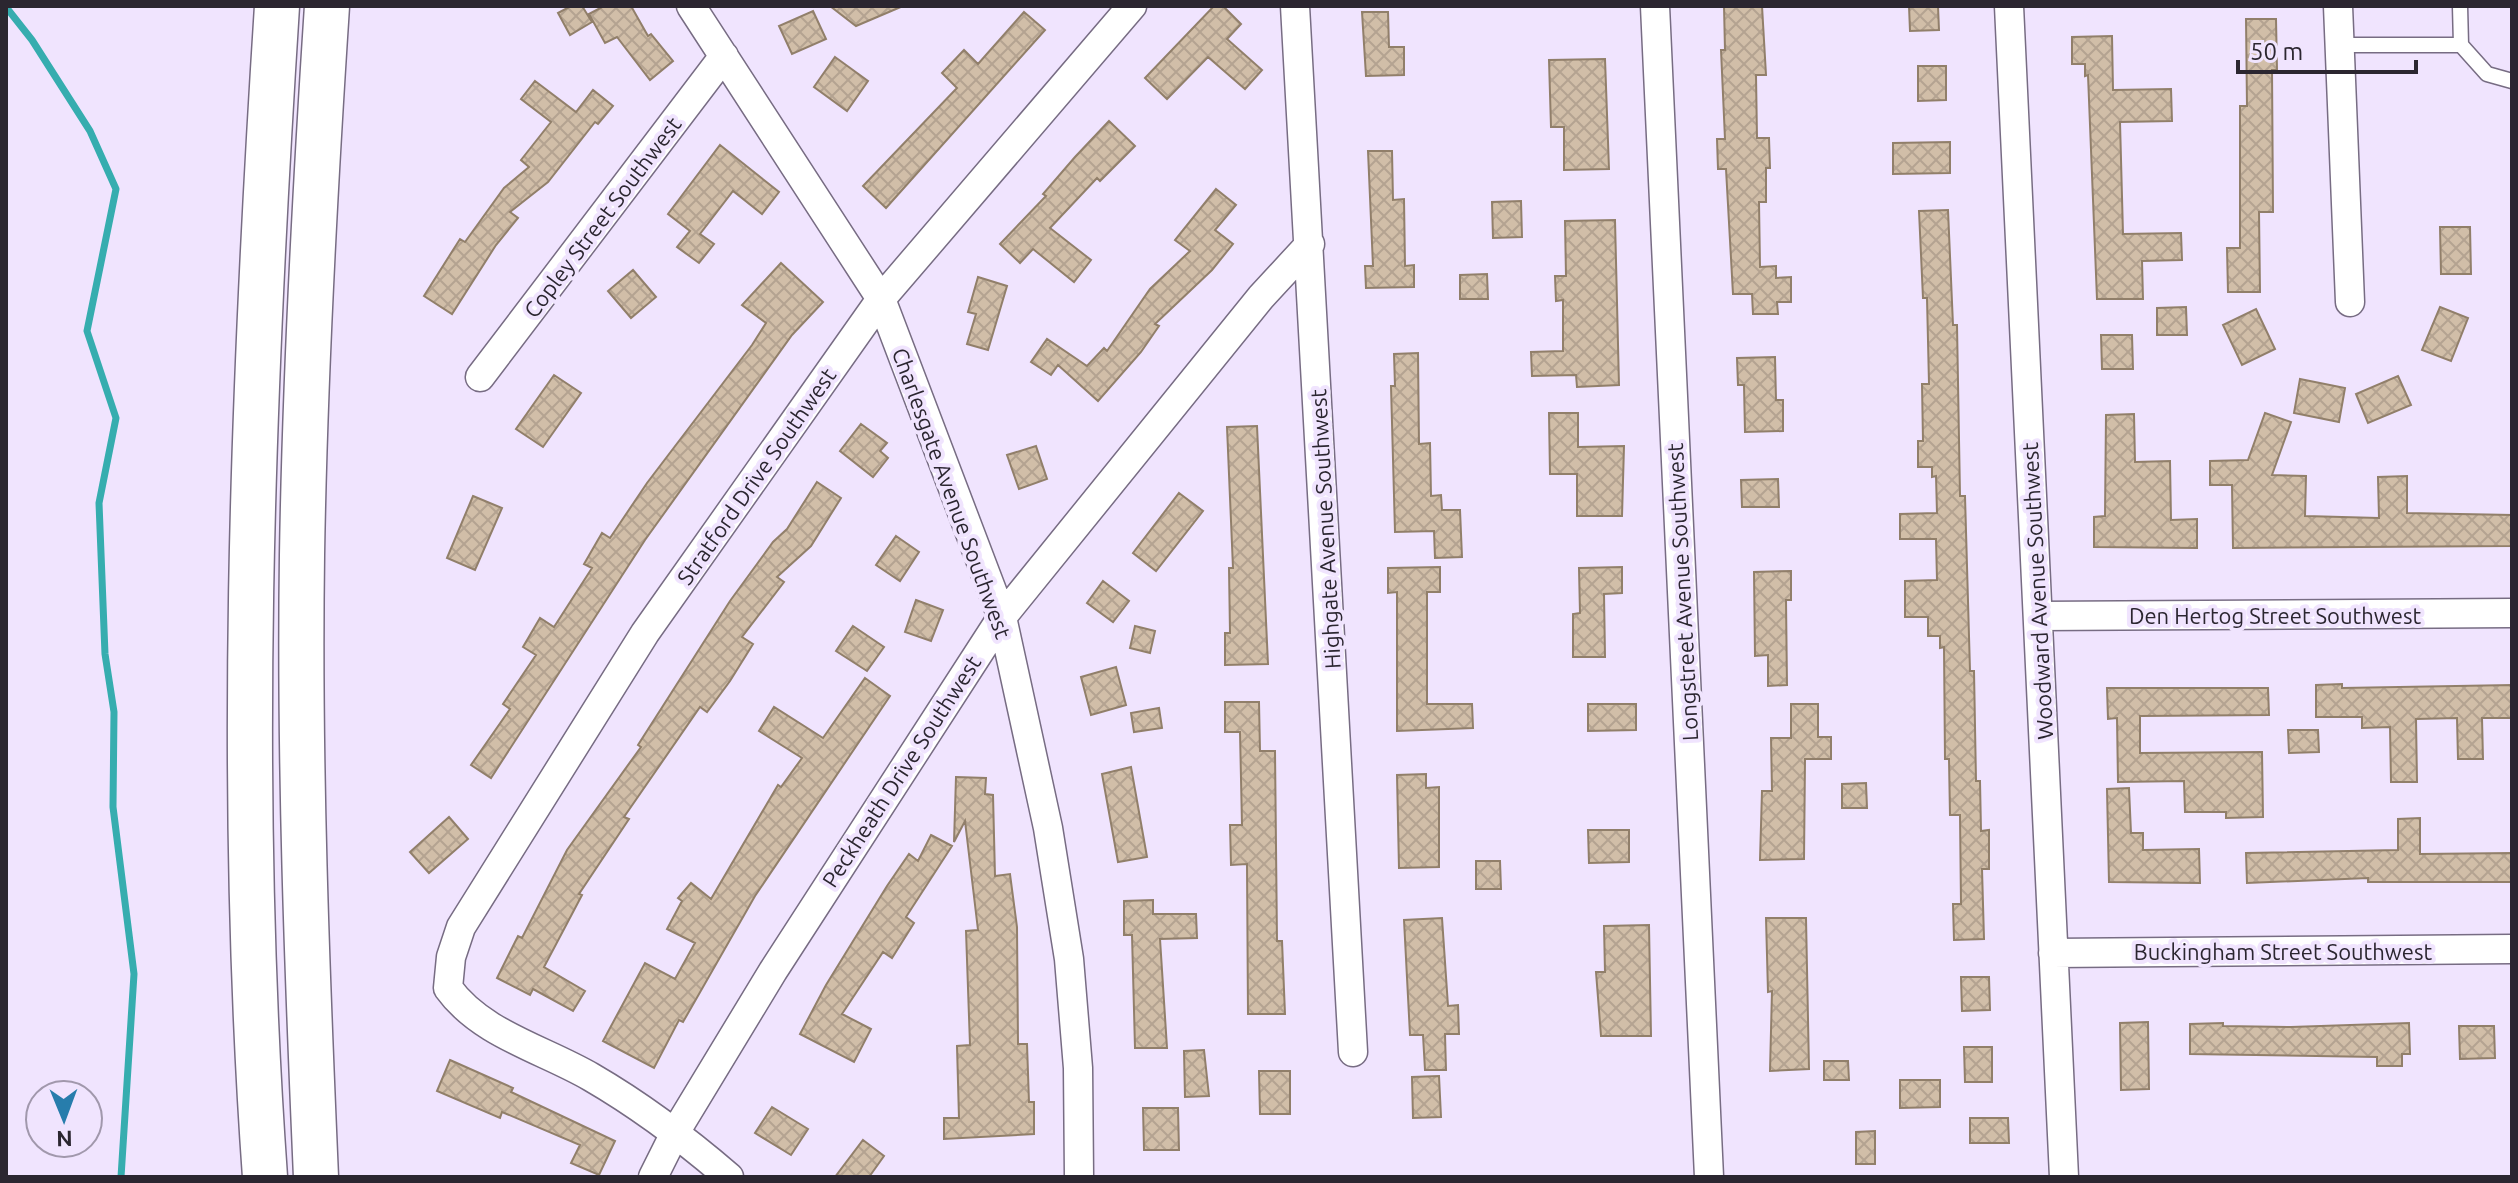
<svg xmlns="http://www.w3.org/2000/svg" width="2518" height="1183" font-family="Ubuntu,sans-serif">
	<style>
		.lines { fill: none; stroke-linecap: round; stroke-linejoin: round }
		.stream { stroke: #36adaf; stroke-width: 7 }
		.building { fill: url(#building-cross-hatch); stroke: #917f6a; stroke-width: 2 }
		.lane-casing { stroke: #776c83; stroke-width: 17 }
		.street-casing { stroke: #776c83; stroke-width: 31 }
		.highway-casing { stroke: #776c83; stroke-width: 47 }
		.lane { stroke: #fff; stroke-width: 14 }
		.street { stroke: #fff; stroke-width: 28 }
		.highway { stroke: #fff; stroke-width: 44 }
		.labels { text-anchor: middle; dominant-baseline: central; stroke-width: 8; stroke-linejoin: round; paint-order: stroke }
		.street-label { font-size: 22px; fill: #2b2630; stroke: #f0e4fe }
	</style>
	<defs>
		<pattern id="building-cross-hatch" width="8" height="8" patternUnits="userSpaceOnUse" patternTransform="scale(2)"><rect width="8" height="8" fill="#d1bea8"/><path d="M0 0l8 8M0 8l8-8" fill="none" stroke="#b4a391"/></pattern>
	</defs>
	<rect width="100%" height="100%" fill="#f0e4fe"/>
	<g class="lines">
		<path class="stream" d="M6 7 32 40 90 131 116 189 87 331 116 418 99 503 105 654 114 712 113 807 134 974 121 1177"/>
	</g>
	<path class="building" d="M571 6H582L592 22 570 35 558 13Z
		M604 6H631L648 36 651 34 673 61 650 80 617 37 605 43 589 14Z
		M830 6H903L856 26Z
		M1214 6H1223L1241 24 1227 39 1262 70 1245 89 1208 57 1167 99 1145 78Z
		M1724 6H1762L1766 75H1756L1757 138H1769L1770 168H1766V202H1759L1760 267 1776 266V278L1791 277V302H1777L1778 314H1753L1752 294H1733L1726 169H1718L1717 139H1725L1721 50H1725Z
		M1909 6H1938L1939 30 1910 31Z
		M813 11 826 39 792 54 779 26Z
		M1024 12 1045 30 886 208 863 186 957 88 942 73 964 50 978 64Z
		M1362 12H1388L1389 47H1404V75L1366 76Z
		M2246 19H2276L2277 70H2272L2273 212H2259L2260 292H2228L2227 248H2240V106H2247Z
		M2112 36 2113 90 2171 89 2172 121 2120 122 2123 234 2181 233 2182 260 2142 261 2143 299H2097L2088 75 2085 76V64H2072V37Z
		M835 57 868 81 847 111 814 87Z
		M1605 59 1609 169 1564 170V127H1551L1549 60Z
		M1918 66H1946V100L1918 101Z
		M535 81 576 112 593 90 613 106 598 124 595 122 548 182 510 212 518 218 496 245 452 314 424 296 460 239 465 242 504 188 529 167 521 160 551 122 521 99Z
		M1109 121 1135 146 1100 181 1097 178 1050 228 1091 260 1074 282 1033 249 1020 263 1000 244 1046 196 1043 194 1075 157Z
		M1950 142V173L1893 174V143Z
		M720 145 779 192 762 214 733 191 700 234 714 244 699 263 677 247 690 231 668 214Z
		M1368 151H1392L1393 200 1404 199 1405 266 1414 265V287L1366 288 1365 266H1373Z
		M1216 189 1236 205 1215 230 1233 244 1212 270 1155 324 1159 326 1141 352 1098 401 1058 365 1051 375 1031 362 1047 339 1087 366 1104 348 1107 351 1150 289 1190 251 1175 240Z
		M1521 201 1522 237 1493 238 1492 202Z
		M1948 210 1953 325H1957L1960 496H1965L1970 671H1974L1976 781H1980L1981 831 1989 830V869H1982L1984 939 1954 940 1953 904H1961L1960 815H1950L1949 759H1945L1944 647 1940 648V636H1928V617H1905V581L1937 580 1936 539H1900V514L1937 513 1936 476 1932 477V467H1918V441H1923L1922 384H1929L1927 298H1923L1919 211Z
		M1615 220 1619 385 1577 387 1576 375 1532 376 1531 352 1563 351V300L1556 301 1555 276H1566L1565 221Z
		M2440 227H2470L2471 274H2441Z
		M781 263 823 302 792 335 645 540 491 778 471 765 510 709 503 704 536 655 523 647 540 618 554 627 592 568 584 564 602 533 610 538 647 483 752 345 766 323 742 305Z
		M633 270 656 297 631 318 608 291Z
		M1487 274 1488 299H1460V275Z
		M978 277 1007 286 988 350 967 344 976 314 968 312Z
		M2186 307 2187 335H2157V308Z
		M2440 307 2468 318 2451 361 2422 350Z
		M2256 309 2275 349 2242 365 2223 325Z
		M2101 335H2132L2133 369H2102Z
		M1418 353 1419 444 1430 443 1431 496 1441 495 1442 510H1460L1462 557 1435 558 1434 531 1395 532 1391 386H1395L1394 354Z
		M1775 357 1776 400H1783V431L1745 432 1744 385H1738L1737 358Z
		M554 375 581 393 543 447 516 429Z
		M2398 376 2411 405 2368 423 2356 394Z
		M2300 379 2345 388 2339 422 2294 413Z
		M1549 413H1578V447L1624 446 1622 516H1577V474H1550Z
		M2265 413 2291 422 2272 475 2306 476 2305 516 2379 518 2378 477 2407 476V513L2512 515V546L2233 548 2232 485H2210V461L2248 460Z
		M2134 414 2135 462 2170 461 2171 520 2197 519V548L2094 547V517L2105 516 2106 415Z
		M861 424 887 443 880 451 888 458 873 477 840 451Z
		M1257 426 1268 664 1225 665V633H1230L1229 568H1233L1227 427Z
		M1036 446 1047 479 1019 489 1007 455Z
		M1778 479 1779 507H1742L1741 480Z
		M817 482 841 498 811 546 777 577 784 582 742 637 753 644 730 681 707 712 700 707 624 817 629 819 579 894 582 895 544 967 585 991 573 1011 533 989 530 995 497 978 518 936 522 938 567 850 641 747 638 745 730 601 773 542 787 529Z
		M1179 493 1203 511 1156 571 1133 553Z
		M473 496 502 508 475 570 447 558Z
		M896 536 919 552 900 581 876 565Z
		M1440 567V592H1427V704H1472L1473 728 1397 731V592L1388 593V568Z
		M1622 567V593L1604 594 1605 657H1573V614L1580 613 1579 568Z
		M1791 571V600H1786L1787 685 1768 686V655L1755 656 1754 572Z
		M1103 581 1129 601 1113 622 1087 603Z
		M916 600 943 610 931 641 905 632Z
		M853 626 884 647 867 671 836 651Z
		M1135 626 1155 631 1150 653 1130 648Z
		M1116 667 1126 705 1091 715 1081 677Z
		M865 678 890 696 755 896 683 1022 679 1020 654 1068 603 1041 645 963 675 979 695 943 667 929 682 901 678 898 691 883 711 899 778 785 781 787 802 758 759 731 774 707 823 738Z
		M2342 684V688L2512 685V718H2482L2483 759H2458L2457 718 2416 719 2417 782H2391L2390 727 2362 728V717H2316V685Z
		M2107 688H2268L2269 715 2140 716V753L2262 752 2263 817 2226 818V812H2185L2184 781 2118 782 2117 718 2108 719Z
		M1225 702H1259L1260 751H1275L1277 941H1282L1285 1014H1248L1247 864 1231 865 1230 825H1242L1240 732H1225Z
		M1588 704H1636V730L1588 731Z
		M1791 704H1818V737H1831V759H1805L1804 859 1760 860 1762 791H1772L1771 738H1791Z
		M1159 708 1162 728 1134 732 1131 713Z
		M2288 730H2318L2319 752 2289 753Z
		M1131 767 1147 857 1118 862 1102 774Z
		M1426 774V788L1439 787V867L1399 868 1397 775Z
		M956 777 986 778 985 794 993 795 995 876 1010 874 1017 927 1018 1044H1027L1029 1102H1034V1134L944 1139V1118H959L957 1046 970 1045 966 931 978 930 965 821 954 842Z
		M1866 783 1867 808H1842V784Z
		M2129 788 2131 833H2143V850L2199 849 2200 883 2109 882 2107 789Z
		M449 817 468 839 429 873 410 852Z
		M2420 818V854L2512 853V882H2368V878L2247 883 2246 853 2398 850V819Z
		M1588 830H1629V862L1589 863Z
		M931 835 952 846 906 917 914 923 892 958 883 952 842 1014 871 1029 854 1062 800 1034 826 985 887 886 909 854 918 861Z
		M1476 861H1500L1501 889H1476Z
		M1153 900V914H1196L1197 938 1160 939 1167 1048H1135L1132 935H1124V901Z
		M1442 918 1448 1006 1458 1005 1459 1034H1445L1446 1070H1425L1423 1035H1410L1404 920Z
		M1766 918H1806L1809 1069 1770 1071 1772 991 1768 992Z
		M1649 925 1651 1036H1601L1596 972H1605L1604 926Z
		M1961 977H1989L1990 1010 1962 1011Z
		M2148 1022 2149 1089 2121 1090 2120 1023Z
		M2223 1023V1026L2291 1027 2409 1023 2410 1054H2402V1066H2377V1057L2190 1054V1024Z
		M2459 1026H2494L2495 1058 2460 1059Z
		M1964 1047H1992V1082H1965Z
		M1204 1050 1209 1096 1185 1097 1184 1051Z
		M450 1060 513 1088 511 1092 615 1141 599 1175 571 1163 580 1145 502 1112 500 1118 437 1091Z
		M1824 1061H1848L1849 1080H1824Z
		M1259 1071H1290V1114H1260Z
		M1439 1076 1441 1117 1413 1118 1412 1077Z
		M1900 1080H1940V1107L1900 1108Z
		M772 1107 808 1129 791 1155 755 1133Z
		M1143 1108H1178L1179 1150H1144Z
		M1970 1118H2008L2009 1143H1970Z
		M1875 1131V1164H1856V1132Z
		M863 1140 884 1156 869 1177H835Z"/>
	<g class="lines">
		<defs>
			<path id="lane" d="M2460 6 2461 45
				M2340 45H2461L2487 74 2512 81"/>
			<path id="street" d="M691 6 881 299 1002 617 1048 828 1069 959 1078 1068 1079 1177
				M1295 6 1353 1052
				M1655 6 1709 1177
				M2009 6 2064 1177
				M2338 6 2350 302
				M480 377 724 56
				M2039 616 2512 613
				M2053 953 2512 949
				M653 1177 676 1131 773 971 1002 617 1261 297 1310 244
				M729 1177C686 1140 641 1106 591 1077 543 1049 481 1034 448 988L451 957 461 927 645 633 881 299 1132 6"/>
			<path id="highway" d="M265 1177C237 787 252 396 277 6
				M316 1177C307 970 299 762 302 555 305 372 315 189 327 6"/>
		</defs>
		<use href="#lane" class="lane-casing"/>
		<use href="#street" class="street-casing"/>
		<use href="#highway" class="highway-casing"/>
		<use href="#lane" class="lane"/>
		<use href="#street" class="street"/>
		<use href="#highway" class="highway"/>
	</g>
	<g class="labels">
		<g class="street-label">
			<text transform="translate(602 217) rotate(-53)">Copley Street Southwest</text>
			<text transform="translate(756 476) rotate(-55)">Stratford Drive Southwest</text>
			<text transform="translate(952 493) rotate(70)">Charlesgate Avenue Southwest</text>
			<text transform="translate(1325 529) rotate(-93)">Highgate Avenue Southwest</text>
			<text transform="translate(2037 591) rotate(-93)">Woodward Avenue Southwest</text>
			<text transform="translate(1682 592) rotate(-93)">Longstreet Avenue Southwest</text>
			<text x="2275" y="615">Den Hertog Street Southwest</text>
			<text transform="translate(901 771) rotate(-57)">Peckheath Drive Southwest</text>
			<text x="2283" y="951">Buckingham Street Southwest</text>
		</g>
	</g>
	<rect width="2518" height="1183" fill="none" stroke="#2b2630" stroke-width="16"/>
	<g transform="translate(64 1119) rotate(179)"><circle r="38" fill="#f0e4fe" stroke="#a198ac" stroke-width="2"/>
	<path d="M0-6L14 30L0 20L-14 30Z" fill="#277dac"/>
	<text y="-12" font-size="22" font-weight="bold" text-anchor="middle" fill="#2b2630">N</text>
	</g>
	<path d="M2238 60v12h178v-12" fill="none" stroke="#2b2630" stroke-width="4"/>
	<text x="2250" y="60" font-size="24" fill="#2b2630" stroke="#f0e4fe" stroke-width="6" paint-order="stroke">50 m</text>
</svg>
